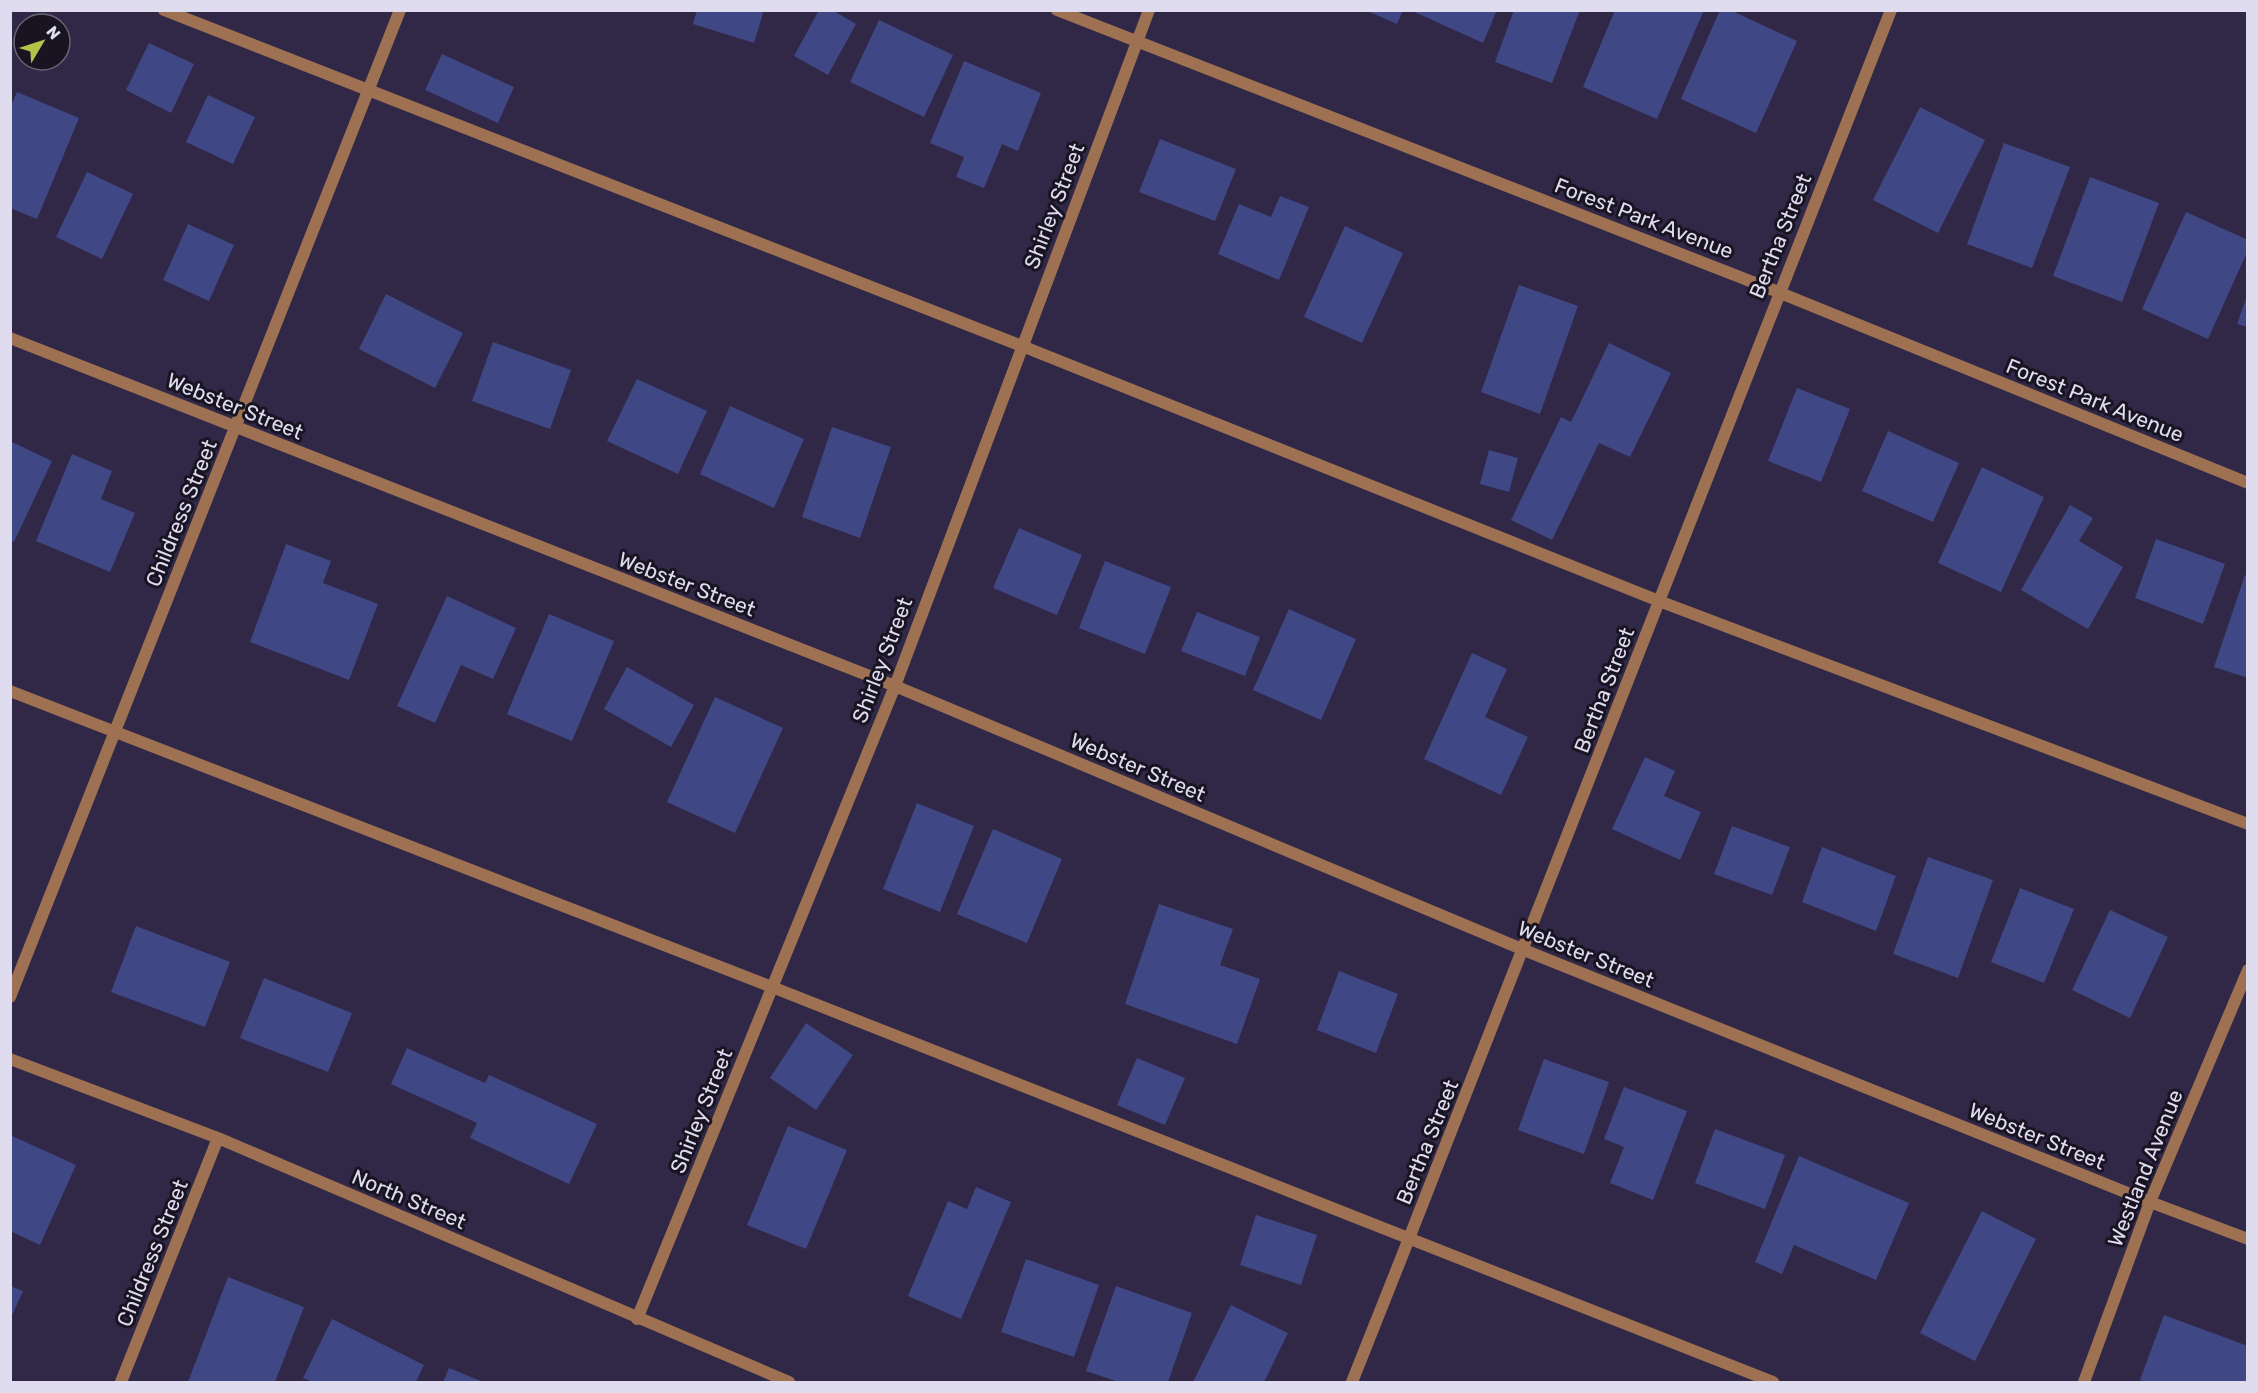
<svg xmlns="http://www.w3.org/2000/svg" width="2258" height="1393" font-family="Rubik,sans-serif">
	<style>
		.building { fill: #3f4785 }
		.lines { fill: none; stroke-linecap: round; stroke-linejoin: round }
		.service { stroke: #9e7152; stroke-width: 12 }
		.minor { stroke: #9e7152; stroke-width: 12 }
		.labels { text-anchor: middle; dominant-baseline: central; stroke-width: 6; stroke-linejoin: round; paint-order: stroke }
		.street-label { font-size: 21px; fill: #e0dcf0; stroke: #181422 }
	</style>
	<rect width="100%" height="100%" fill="#312847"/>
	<path class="building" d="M697 10H764L754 43 693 24Z
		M819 10H832L856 24 828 75 794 56Z
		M1365 10H1403L1397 24Z
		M1410 10H1497L1483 43Z
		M1514 10H1580L1552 83 1495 62Z
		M1615 10H1704L1657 119 1583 87Z
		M1720 10H1730L1797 41 1756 133 1681 99Z
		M879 20 953 55 924 117 850 82Z
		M149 43 194 64 171 113 126 90Z
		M442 54 514 87 498 123 425 90Z
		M964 61 1041 93 1018 151 1002 144 984 188 956 177 964 157 930 143Z
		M17 92 79 118 37 219 10 208V108Z
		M208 95 255 117 233 164 186 142Z
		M1920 107 1985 140 1938 233 1873 200Z
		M1160 139 1236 169 1215 221 1139 192Z
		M2004 143 2070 167 2032 268 1967 244Z
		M87 172 133 194 102 259 56 237Z
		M2090 177 2159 203 2122 302 2053 276Z
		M1280 196 1309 207 1279 280 1218 254 1239 204 1271 217Z
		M2186 212 2248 240V250L2208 339 2142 309Z
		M188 224 234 245 209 301 163 280Z
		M1345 226 1403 253 1362 343 1304 317Z
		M1519 285 1578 306 1540 414 1481 392Z
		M386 294 463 333 435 388 359 349Z
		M2247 296H2248V327L2237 324Z
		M493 342 571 370 550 429 472 401Z
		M1609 343 1671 373 1630 457 1599 443 1552 540 1511 520 1561 417 1571 422Z
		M637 379 707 411 678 474 607 441Z
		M1797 388 1850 409 1821 482 1768 461Z
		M730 406 804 439 774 508 700 474Z
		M832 427 891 447 860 538 802 517Z
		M1888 431 1959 463 1933 522 1862 491Z
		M10 441 52 461 14 542 10 540Z
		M1489 450 1518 458 1509 492 1480 484Z
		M72 454 112 471 101 499 135 513 110 572 36 541Z
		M1982 467 2044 497 2001 592 1938 563Z
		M2070 505 2093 518 2079 541 2123 567 2088 629 2021 590Z
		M1019 528 1082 555 1057 615 993 588Z
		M2156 539 2225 564 2203 624 2135 598Z
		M286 544 331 561 323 583 378 604 349 680 250 642Z
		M1105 561 1171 587 1145 654 1079 628Z
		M2245 575 2248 576V678L2214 667Z
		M447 596 516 628 493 679 461 665 435 723 397 706Z
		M1289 609 1356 639 1321 720 1253 690Z
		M1197 612 1260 637 1245 676 1181 651Z
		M549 614 614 641 572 741 507 714Z
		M1472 653 1507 669 1485 717 1528 737 1501 795 1424 759Z
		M627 667 694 705 671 747 604 709Z
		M715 697 783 728 735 833 667 802Z
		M1645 757 1675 771 1664 796 1701 812 1680 860 1612 829Z
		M917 803 974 826 940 912 883 889Z
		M1732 826 1790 847 1772 895 1714 874Z
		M993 829 1062 859 1027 943 957 914Z
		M1822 847 1896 876 1876 931 1802 902Z
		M1928 857 1993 880 1958 978 1893 954Z
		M2020 888 2074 909 2044 983 1991 962Z
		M1159 904 1233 929 1220 965 1260 979 1237 1044 1125 1004Z
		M2110 910 2168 937 2130 1018 2072 990Z
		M136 926 230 962 205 1027 111 992Z
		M1339 971 1398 994 1376 1053 1317 1030Z
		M264 978 352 1013 328 1072 240 1038Z
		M806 1023 853 1055 816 1110 770 1078Z
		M407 1048 485 1083 489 1075 597 1124 569 1184 470 1138 477 1123 391 1084Z
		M1137 1058 1185 1078 1165 1125 1117 1105Z
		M1544 1059 1609 1082 1584 1154 1518 1130Z
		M1624 1087 1687 1111 1653 1200 1610 1183 1624 1147 1604 1139Z
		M788 1126 847 1150 806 1249 747 1225Z
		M1715 1129 1785 1155 1765 1209 1695 1183Z
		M10 1135 76 1165 40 1245 10 1231Z
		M1799 1156 1909 1203 1876 1280 1794 1245 1782 1274 1755 1262Z
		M976 1187 1011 1202 961 1319 908 1296 948 1201 967 1209Z
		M1982 1211 2036 1239 1975 1361 1920 1333Z
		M1256 1215 1317 1235 1301 1285 1240 1265Z
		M1026 1259 1099 1285 1074 1357 1001 1332Z
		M228 1277 304 1307 275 1382H188Z
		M10 1286 23 1291 10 1320Z
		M1116 1286 1192 1313 1168 1382H1119L1086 1371Z
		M1231 1305 1288 1333 1264 1382H1193Z
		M2164 1315 2248 1346V1382H2146L2140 1380Z
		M332 1319 424 1365 416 1382H313L303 1378Z
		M449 1368 483 1382H443Z"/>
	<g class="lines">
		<path class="service" d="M164 10 1022 346 1659 601 2248 824
			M10 691 772 987 1773 1382"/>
		<path class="minor" d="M1057 10 1778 292 2248 483
			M10 338 895 686 1524 950 2150 1202 2248 1239
			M10 997 400 10
			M10 1059 218 1138 789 1382
			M637 1319 895 686 1149 10
			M121 1382 218 1138
			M1352 1382C1534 926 1708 467 1891 10
			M2084 1382 2150 1202 2248 970"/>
	</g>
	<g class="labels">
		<g class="street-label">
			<text transform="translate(1054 206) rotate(-69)">Shirley Street</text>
			<text transform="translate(1644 218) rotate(21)">Forest Park Avenue</text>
			<text transform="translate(1780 236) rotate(-68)">Bertha Street</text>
			<text transform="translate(2095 400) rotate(22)">Forest Park Avenue</text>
			<text transform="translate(235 406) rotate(22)">Webster Street</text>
			<text transform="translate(181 513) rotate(-68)">Childress Street</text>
			<text transform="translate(687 584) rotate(21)">Webster Street</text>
			<text transform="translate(882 660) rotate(-69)">Shirley Street</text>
			<text transform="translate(1604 690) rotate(-69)">Bertha Street</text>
			<text transform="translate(1138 767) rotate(23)">Webster Street</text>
			<text transform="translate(1586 954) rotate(22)">Webster Street</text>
			<text transform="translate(701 1111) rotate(-68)">Shirley Street</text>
			<text transform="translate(2037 1136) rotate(22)">Webster Street</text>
			<text transform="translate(1427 1142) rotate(-68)">Bertha Street</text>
			<text transform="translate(2145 1168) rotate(-68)">Westland Avenue</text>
			<text transform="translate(409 1199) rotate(23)">North Street</text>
			<text transform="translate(152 1253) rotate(-68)">Childress Street</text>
		</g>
	</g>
	<rect width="2258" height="1393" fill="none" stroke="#e0dcf0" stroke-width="24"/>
	<g transform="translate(42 42) rotate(51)"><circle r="28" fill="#181422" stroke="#686474" stroke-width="1.5"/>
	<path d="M0-4.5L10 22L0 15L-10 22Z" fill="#b4c24a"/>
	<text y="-9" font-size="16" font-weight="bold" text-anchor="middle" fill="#e0dcf0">N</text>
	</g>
</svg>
